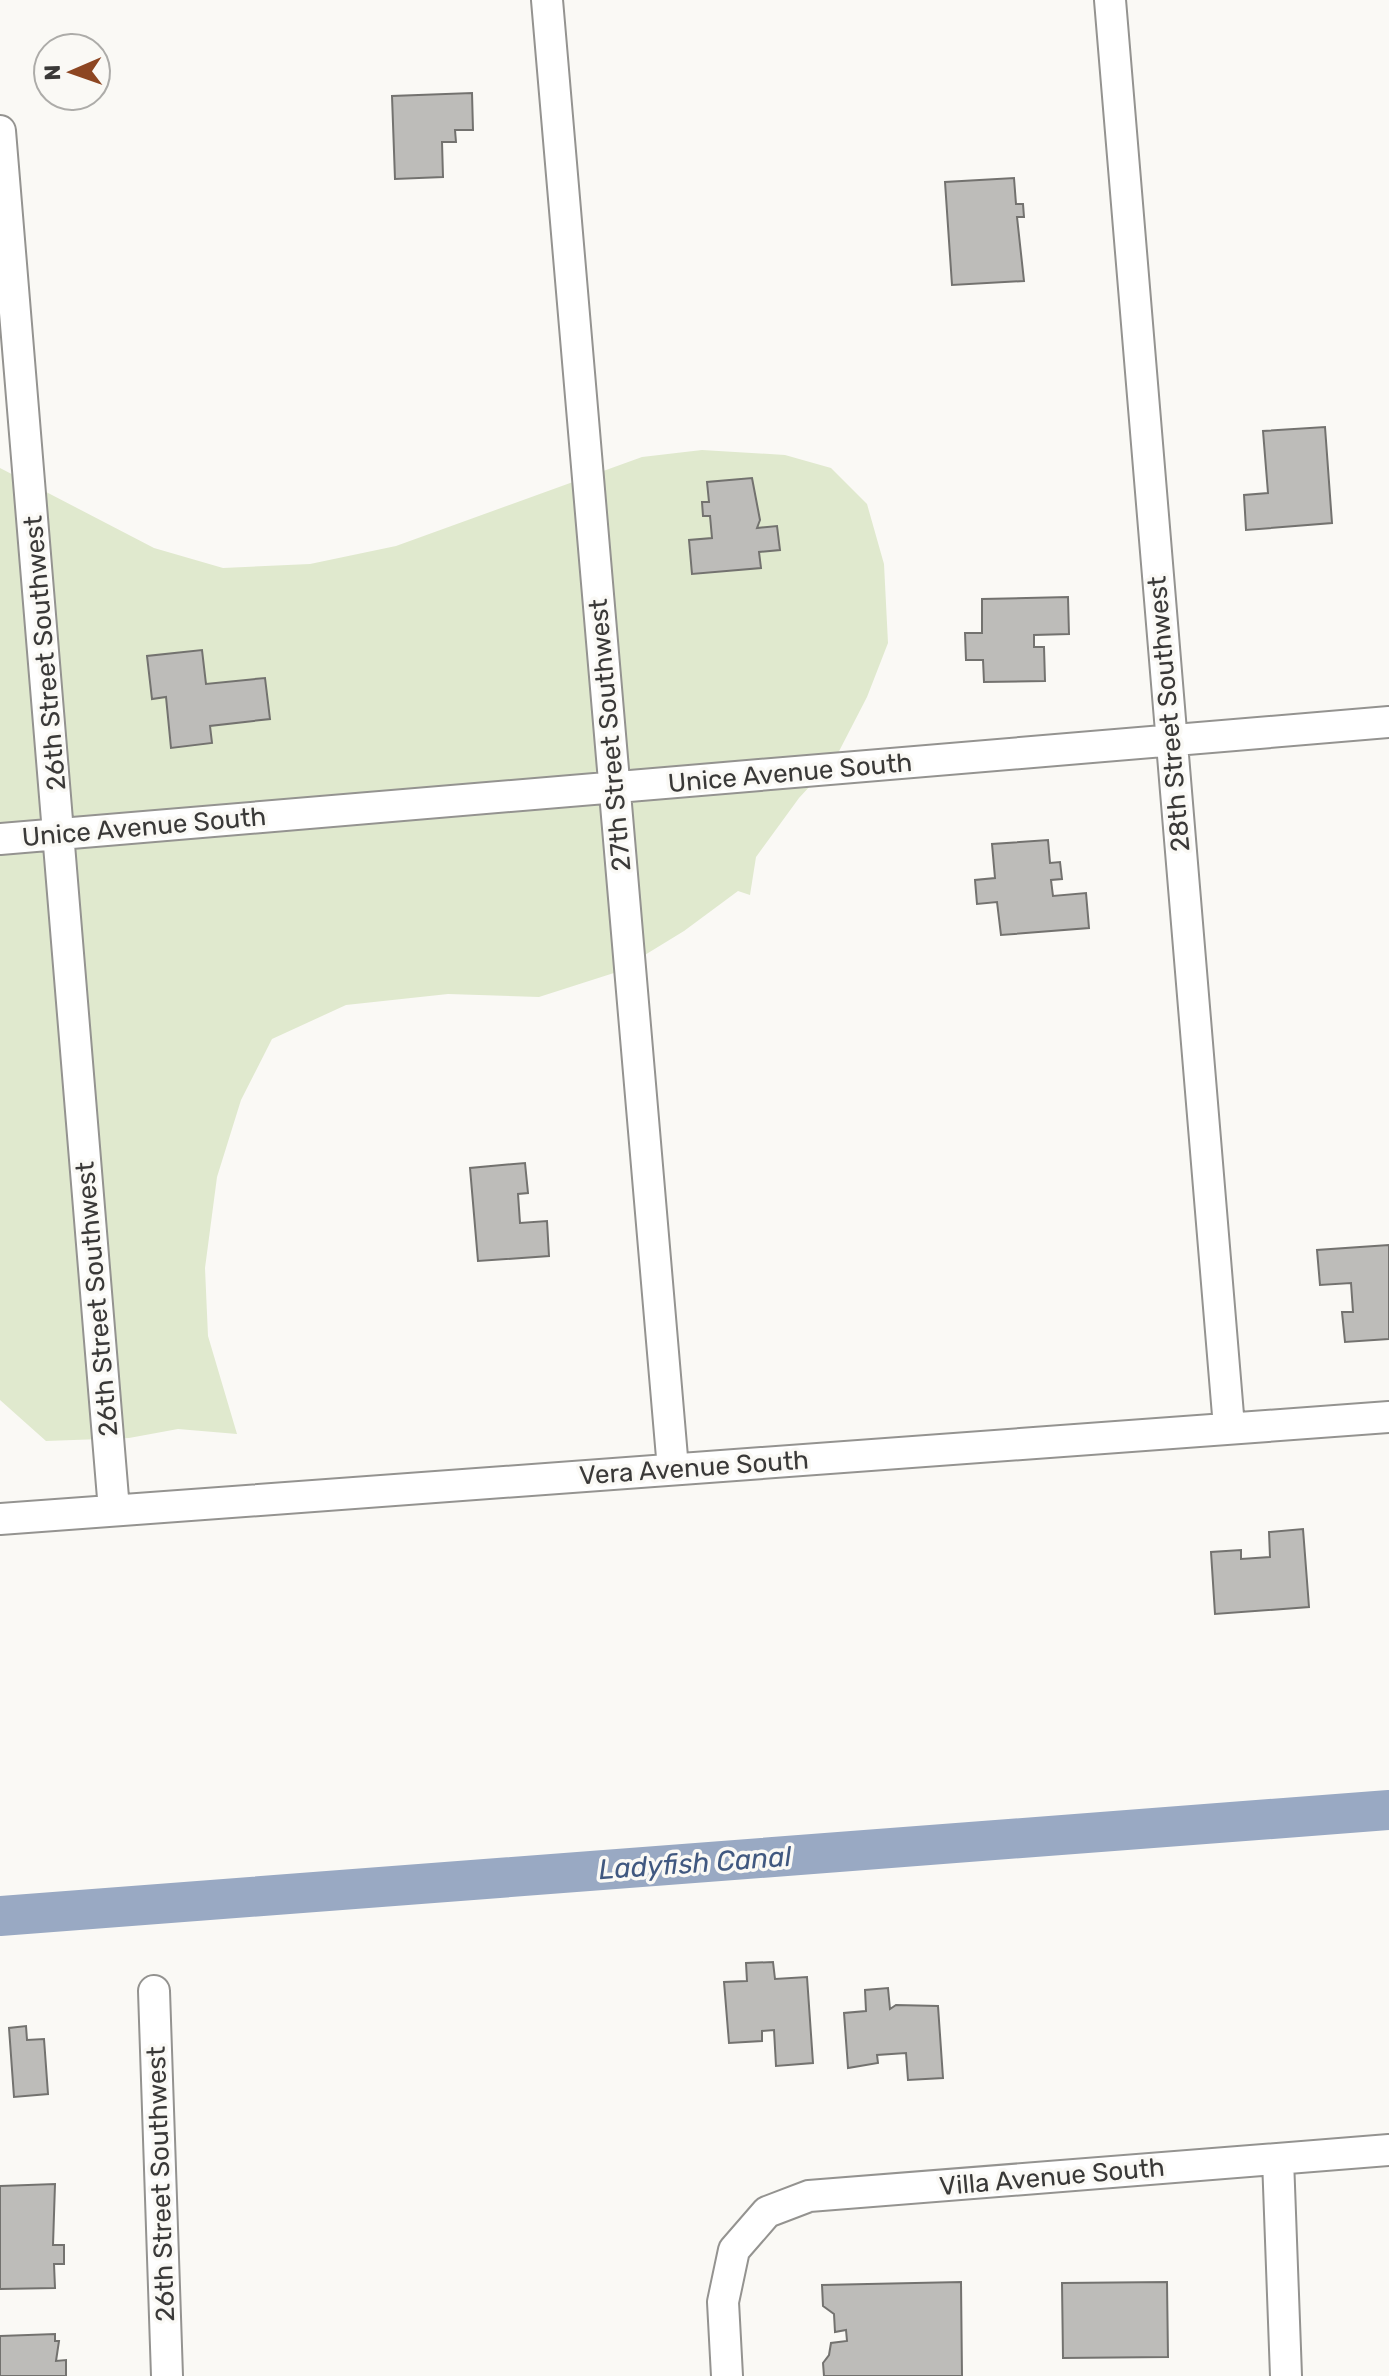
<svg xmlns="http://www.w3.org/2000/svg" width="1389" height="2376" font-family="Rubik,sans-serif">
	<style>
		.green { fill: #e0e9ce }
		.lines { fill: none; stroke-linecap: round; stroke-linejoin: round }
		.canal { stroke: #99a9c3; stroke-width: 40 }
		.building { fill: #bdbcb9; stroke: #73726f; stroke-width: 2 }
		.minor-casing { stroke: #949390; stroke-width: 34 }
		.minor { stroke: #fff; stroke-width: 30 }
		.labels { text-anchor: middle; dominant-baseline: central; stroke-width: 7; stroke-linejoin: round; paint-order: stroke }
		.street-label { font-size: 26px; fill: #3a3938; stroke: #faf9f5 }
		.water-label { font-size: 28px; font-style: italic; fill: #405880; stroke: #faf9f5 }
	</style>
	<rect width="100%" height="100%" fill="#faf9f5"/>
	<path class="green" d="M702 450 785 455 831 468 867 504 884 564 888 643 867 697 835 759 799 798 756 857 750 895 738 891 684 931 617 972 539 997 448 994 346 1005 272 1039 241 1100 217 1177 205 1268 208 1336 237 1434 178 1429 129 1438 46 1441 0 1400V468L154 548 223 568 310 564 396 546 642 457Z"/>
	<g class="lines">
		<path class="canal" d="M0 1916 1389 1810"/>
	</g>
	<path class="building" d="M472 93 473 130H455L456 142H442L443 177 395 179 392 96Z
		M1014 178 1016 204H1023L1024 217H1017L1024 281 952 285 945 182Z
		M1325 427 1332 523 1246 530 1244 495 1268 493 1263 431Z
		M752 478 760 520 757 528 777 526 780 550 759 552 761 568 692 574 689 540 712 538 710 516H703L702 502H709L707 482Z
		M1068 597 1069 634 1034 635V647H1044L1045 681 984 682 983 660H966L965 633H982V599Z
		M202 650 206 684 265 678 270 719 210 726 212 743 171 748 166 697 152 699 147 656Z
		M1048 840 1050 863 1060 862 1062 879 1051 880 1053 896 1086 893 1089 928 1001 935 997 902 977 904 975 880 995 878 992 844Z
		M525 1163 528 1193 518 1194 520 1223 547 1221 549 1256 478 1261 470 1168Z
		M1389 1245V1339L1345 1342 1342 1312H1353L1351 1283 1320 1285 1317 1250Z
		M1303 1529 1309 1607 1215 1614 1211 1552 1241 1550V1559L1270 1557 1269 1532Z
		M773 1962 775 1979 807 1977 813 2063 776 2066 774 2030 762 2031V2041L729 2043 724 1982 747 1981 746 1963Z
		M888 1988 890 2009 896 2005 938 2006 943 2078 908 2080 906 2053 877 2055 878 2063 848 2068 844 2013 866 2011 865 1990Z
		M26 2026 27 2040 44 2039 48 2094 14 2097 9 2028Z
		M55 2184 53 2245H64V2264H54L55 2288 0 2289V2186Z
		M961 2282 962 2376H824L823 2363 829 2355 831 2343 847 2341 846 2330 835 2332 834 2314 823 2306 822 2285Z
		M1167 2282 1168 2357 1063 2358 1062 2283Z
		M55 2334V2341H59L56 2361 66 2360V2376H0V2336Z"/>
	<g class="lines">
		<defs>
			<path id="minor" d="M547 0 673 1469
				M1110 0 1229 1427
				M0 131 114 1510
				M0 839 1389 722
				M0 1519 1389 1417
				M154 1991 167 2376
				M1278 2159 1286 2376
				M727 2376 723 2302 734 2250 767 2212 809 2196 1389 2150"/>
		</defs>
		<use href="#minor" class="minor-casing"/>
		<use href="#minor" class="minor"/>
	</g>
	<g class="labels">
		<g class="street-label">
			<text transform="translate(45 653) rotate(-95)">26th Street Southwest</text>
			<text transform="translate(1169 714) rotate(-95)">28th Street Southwest</text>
			<text transform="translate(610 735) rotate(-95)">27th Street Southwest</text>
			<text transform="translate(790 773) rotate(-5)">Unice Avenue South</text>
			<text transform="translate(144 827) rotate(-5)">Unice Avenue South</text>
			<text transform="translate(97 1299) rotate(-95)">26th Street Southwest</text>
			<text transform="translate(694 1468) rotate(-4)">Vera Avenue South</text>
			<text transform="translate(1052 2177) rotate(-5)">Villa Avenue South</text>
			<text transform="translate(161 2184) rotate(-92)">26th Street Southwest</text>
		</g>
		<g class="water-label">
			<text transform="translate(695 1863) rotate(-4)">Ladyfish Canal</text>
		</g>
	</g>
	<g transform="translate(72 72) rotate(268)"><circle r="38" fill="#faf9f5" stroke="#adaca9" stroke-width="2"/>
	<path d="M0-6L14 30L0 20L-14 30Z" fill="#8d4622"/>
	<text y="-12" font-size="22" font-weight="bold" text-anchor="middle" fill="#3a3938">N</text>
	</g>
</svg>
